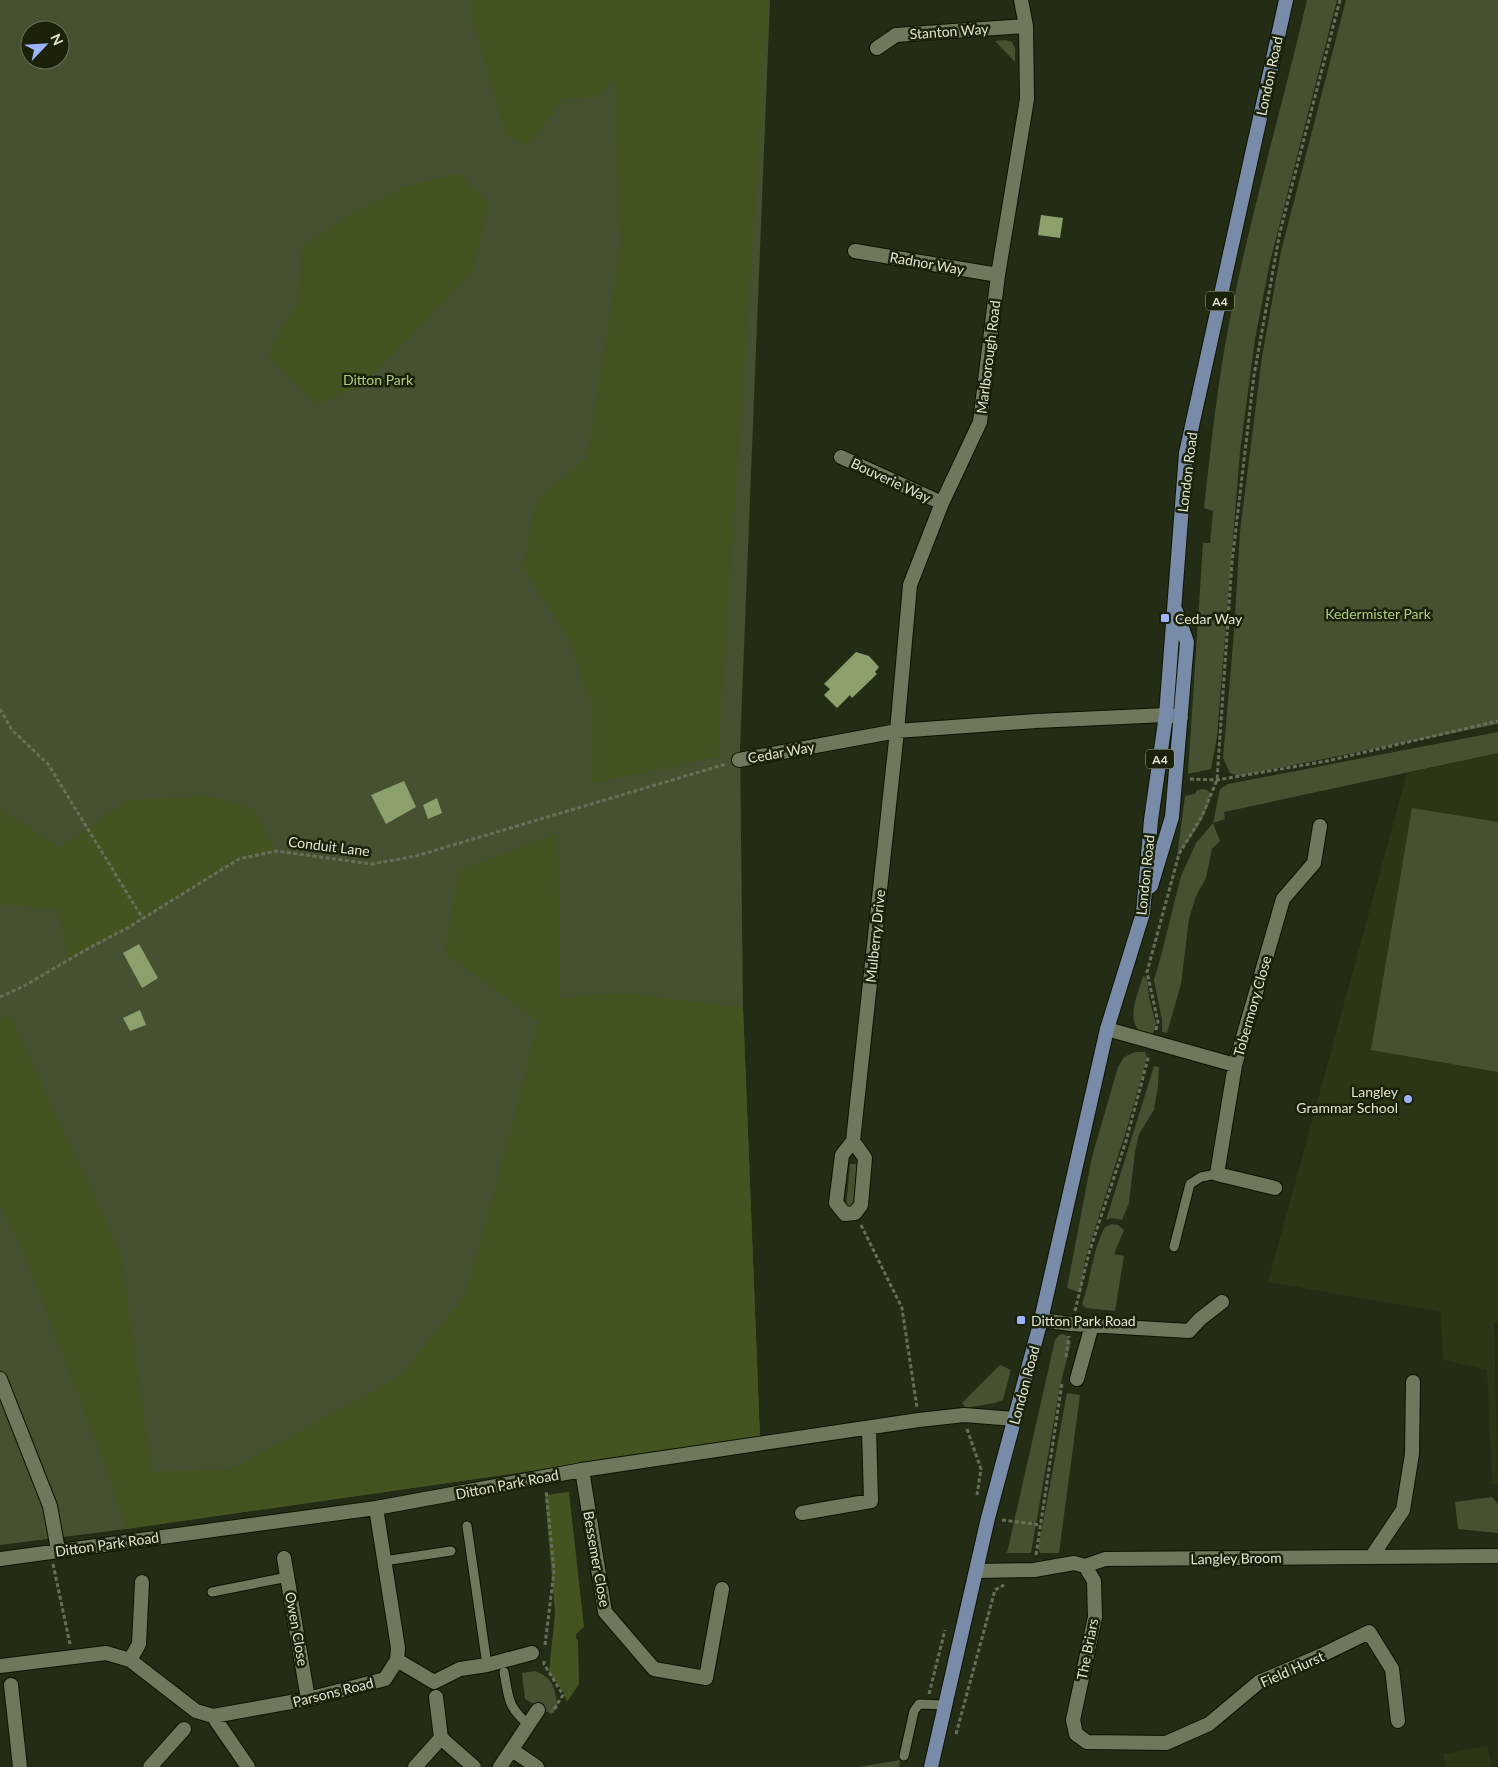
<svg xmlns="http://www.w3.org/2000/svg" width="1498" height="1767" font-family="Lato,sans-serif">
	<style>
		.built { fill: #2b3617 }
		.green { fill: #455131; fill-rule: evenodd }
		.forest { fill: #435421 }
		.building { fill: #8ca06b }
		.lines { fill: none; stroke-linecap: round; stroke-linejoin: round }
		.service-casing { stroke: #0d1401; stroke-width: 11 }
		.minor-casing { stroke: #0d1401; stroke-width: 16 }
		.primary-casing { stroke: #0d1401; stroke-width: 16 }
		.path { stroke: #676f5a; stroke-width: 3; stroke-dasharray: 4 2.5; stroke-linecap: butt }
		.service { stroke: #6d785d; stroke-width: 9 }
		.minor { stroke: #6d785d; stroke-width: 14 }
		.primary { stroke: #788ba9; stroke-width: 14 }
		.poi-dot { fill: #9cb4fd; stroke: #1a220a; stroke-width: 2 }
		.labels { text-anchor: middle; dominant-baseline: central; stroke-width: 5; stroke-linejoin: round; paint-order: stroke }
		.shield { fill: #1a220a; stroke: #a4aa99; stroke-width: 1 }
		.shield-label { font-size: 12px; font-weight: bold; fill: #dfe5d6 }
		.street-label { font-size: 14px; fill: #dfe5d6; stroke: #1a220a }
		.park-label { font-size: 14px; fill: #afcc7e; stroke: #1a220a }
		.poi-label { font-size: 14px; fill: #dfe5d6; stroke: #1a220a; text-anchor: start }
	</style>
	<rect width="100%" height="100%" fill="#232c14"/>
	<path class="built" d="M1498 753V1322H1494L1498 1484H1492L1487 1370 1443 1360 1441 1312 1268 1282 1407 773Z
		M1487 1746 1492 1767H1446L1443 1754Z"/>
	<path class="green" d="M0 0H770L740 748 743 1007 760 1438 126 1529 0 1545ZM30 30H60V60H30Z
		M1307 0H1337L1270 262 1255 339 1240 452 1217 737 1211 769 1188 774 1203 543H1210L1213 511 1204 508C1211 447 1217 385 1229 324 1250 215 1282 108 1307 0Z
		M1346 0H1498V724L1239 776 1230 773 1223 758 1234 633 1240 531 1262 357 1281 251Z
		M1005 40 1012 42 1015 48V62L995 41Z
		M1498 732V753L1224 812 1225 819 1213 823 1220 841 1212 849 1206 878 1196 896 1189 919 1181 984 1167 1033 1162 1032V1020L1154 980 1161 956 1181 876 1196 843 1213 823 1220 789 1228 784Z
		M1202 789 1207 790 1211 794C1207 818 1190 838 1177 857L1185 796 1195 794 1197 790Z
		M1412 808 1498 822V1072L1371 1050Z
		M1143 976 1147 978 1149 997 1156 1024 1151 1040C1122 1025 1136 1001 1143 976Z
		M1135 1052H1145L1147 1058 1126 1131 1085 1260 1081 1290 1078 1292 1067 1288 1092 1157 1118 1067 1124 1057Z
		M1154 1066 1159 1067 1158 1087 1154 1110 1139 1134 1135 1151 1129 1203 1122 1220 1112 1218 1106 1220Z
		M850 1164H859L854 1208 846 1207Z
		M1112 1224 1118 1225 1124 1230 1114 1254 1124 1256 1115 1311 1086 1308 1082 1304C1091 1279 1092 1251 1105 1227Z
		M1063 1334 1067 1336 1071 1342 1060 1386 1031 1553H1007L1055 1340 1059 1335Z
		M1000 1365 1011 1370 1003 1400 995 1403 966 1408 962 1403Z
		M1067 1393 1080 1395 1059 1553H1040L1038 1549Z
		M1492 1497 1498 1504V1533L1458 1529 1455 1502Z
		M535 1671C556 1679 554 1689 558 1708L551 1714 525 1699 522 1673Z
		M900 1760 899 1767H858Z"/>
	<path class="forest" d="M470 0H769L718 757 592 783 591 702 569 639 523 567 537 499 587 458 621 245 614 77 600 97 563 99 528 146 506 135 472 16Z
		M459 173 489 204 473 271 360 387 317 404 267 355 299 301 302 247 350 214 404 187Z
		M208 796 254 809 276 851 239 859 129 927 69 960 57 909 0 904V809L60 848 128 800Z
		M558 833 560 998 620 993 743 1007 760 1438 126 1529 102 1457 26 1259 0 1205V1019L10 1015 121 1254 152 1472 232 1469 402 1375 466 1293 514 1119 538 1021 444 952 460 870Z
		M569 1492 584 1627 576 1634V1638L578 1641 579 1684 567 1702 563 1691 549 1673 555 1613 545 1495Z"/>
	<path class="building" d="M1041 215 1063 218 1060 238 1038 235Z
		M856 652 869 656 879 667 875 672 877 674 852 698 850 695 837 708 824 695 830 689 824 684Z
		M404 781 416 807 386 824 371 795Z
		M437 798 442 813 428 819 423 805Z
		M139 944 158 978 142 988 123 953Z
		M140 1010 146 1025 130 1031 123 1018Z"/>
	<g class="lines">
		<defs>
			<path id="service" d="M1174 1247 1190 1184 1201 1177 1217 1174
				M467 1526 487 1665
				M384 1561 451 1551
				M212 1592 288 1577
				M504 1672C509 1699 507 1706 529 1725
				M904 1756 914 1711 919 1704 946 1705"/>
			<path id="minor" d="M877 48 896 35 1026 26
				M855 251 998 275
				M841 457 942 503
				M739 760 897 731 1036 721 1166 715 1181 717
				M1107 1029 1235 1065 1283 899 1314 863 1320 826
				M1235 1065 1217 1174 1275 1188
				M853 1141 842 1155 836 1203 845 1214 855 1213 861 1205 865 1158 853 1141 897 731 910 585 942 503 980 422 998 275 1027 99 1026 26 1021 0
				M1041 1320 1071 1324 1189 1331 1200 1319 1222 1302
				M0 1379 50 1506 58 1550
				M1077 1379 1092 1325
				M582 1470 605 1612 654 1669 706 1678 722 1589
				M802 1513 871 1501 869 1428
				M1372 1556 1403 1510 1412 1454 1413 1382
				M284 1558 308 1699
				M0 1559 376 1508 582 1470 919 1420 964 1415 1015 1419
				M1085 1566 1094 1581 1095 1617 1073 1720 1076 1734 1087 1742 1166 1743 1209 1724 1259 1682 1322 1655 1369 1632 1392 1669 1398 1721
				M976 1571 1034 1570 1074 1563 1085 1566 1105 1559 1498 1556
				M130 1660 139 1644 142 1582
				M397 1660 434 1682 460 1669 487 1665 532 1653
				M0 1666 106 1653 130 1660 196 1711 213 1716 308 1699 385 1679 397 1660 398 1648 376 1508
				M11 1685 20 1767
				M436 1697 441 1738 474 1767
				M213 1716 248 1767
				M512 1750 537 1767
				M150 1767 184 1729
				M415 1767 441 1738
				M500 1767 538 1710"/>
			<path id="primary" d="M1151 886 1172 817 1187 642 1176 611
				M931 1767 988 1518 1041 1320 1107 1029 1143 913 1151 820 1166 715 1186 453 1286 0"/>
		</defs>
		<use href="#service" class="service-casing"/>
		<use href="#minor" class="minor-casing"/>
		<use href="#primary" class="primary-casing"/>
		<path class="path" d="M0 709 12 730 48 764 143 919
			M1190 779 1217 780 1327 761 1498 721
			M0 997 24 986 89 948 129 927 239 859 276 851 372 864 416 856 726 764
			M1156 1030 1158 1022 1147 972 1179 854 1202 816 1217 780 1232 562 1254 375 1280 232 1340 0
			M861 1225 902 1308 917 1408
			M1075 1311 1089 1253 1126 1141 1149 1055
			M1066 1357 1069 1336
			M967 1429 981 1469 977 1495
			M1002 1520 1041 1525
			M1036 1555 1062 1383
			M53 1564 70 1644
			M545 1645 554 1571 546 1490
			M544 1661V1664L563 1695 552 1712
			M929 1694 945 1630
			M956 1734 995 1590 1004 1585"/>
		<use href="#service" class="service"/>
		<use href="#minor" class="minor"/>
		<use href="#primary" class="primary"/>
	</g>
	<g class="poi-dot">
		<rect x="1160" y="613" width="10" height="10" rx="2.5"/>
		<circle cx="1408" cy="1099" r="5"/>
		<rect x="1016" y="1315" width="10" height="10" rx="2.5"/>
	</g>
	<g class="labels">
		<g class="shield">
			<rect x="1206" y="291.5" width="28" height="19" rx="4"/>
			<rect x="1146" y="749.5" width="28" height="19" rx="4"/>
		</g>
		<g class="shield-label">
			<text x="1220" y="301">A4</text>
			<text x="1160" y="759">A4</text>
		</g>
		<g class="street-label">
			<text transform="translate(949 31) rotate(-4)">Stanton Way</text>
			<text transform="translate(1269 76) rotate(-78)">London Road</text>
			<text transform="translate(927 263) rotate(10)">Radnor Way</text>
			<text transform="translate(988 357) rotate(-83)">Marlborough Road</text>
			<text transform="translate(1187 472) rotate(-83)">London Road</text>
			<text transform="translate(891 480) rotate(25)">Bouverie Way</text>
			<text transform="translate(781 752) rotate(-10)">Cedar Way</text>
			<text transform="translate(329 846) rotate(7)">Conduit Lane</text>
			<text transform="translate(1145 875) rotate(-84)">London Road</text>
			<text transform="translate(875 936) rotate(-84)">Mulberry Drive</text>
			<text transform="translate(1252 1006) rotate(-74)">Tobermory Close</text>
			<text transform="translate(1024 1385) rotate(-75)">London Road</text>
			<text transform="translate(507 1484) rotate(-11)">Ditton Park Road</text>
			<text transform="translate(107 1544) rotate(-8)">Ditton Park Road</text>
			<text transform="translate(1236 1558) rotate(-1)">Langley Broom</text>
			<text transform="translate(597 1559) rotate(80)">Bessemer Close</text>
			<text transform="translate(297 1629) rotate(80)">Owen Close</text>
			<text transform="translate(1087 1649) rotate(-79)">The Briars</text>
			<text transform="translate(1292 1669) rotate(-24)">Field Hurst</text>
			<text transform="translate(333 1692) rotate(-14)">Parsons Road</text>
		</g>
		<g class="park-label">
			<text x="378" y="379">Ditton Park</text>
			<text x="1378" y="613">Kedermister Park</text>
		</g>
		<g class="poi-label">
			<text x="1175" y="618">Cedar Way</text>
			<text x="1398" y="1091" text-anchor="end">Langley<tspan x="1398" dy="16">Grammar School</tspan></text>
			<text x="1031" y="1320">Ditton Park Road</text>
		</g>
	</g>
	<g transform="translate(45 45) rotate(65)"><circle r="24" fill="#1a220a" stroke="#69705c"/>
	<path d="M0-4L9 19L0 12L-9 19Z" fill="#9cb4fd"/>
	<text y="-8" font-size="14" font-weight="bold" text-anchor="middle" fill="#dfe5d6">N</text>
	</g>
</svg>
